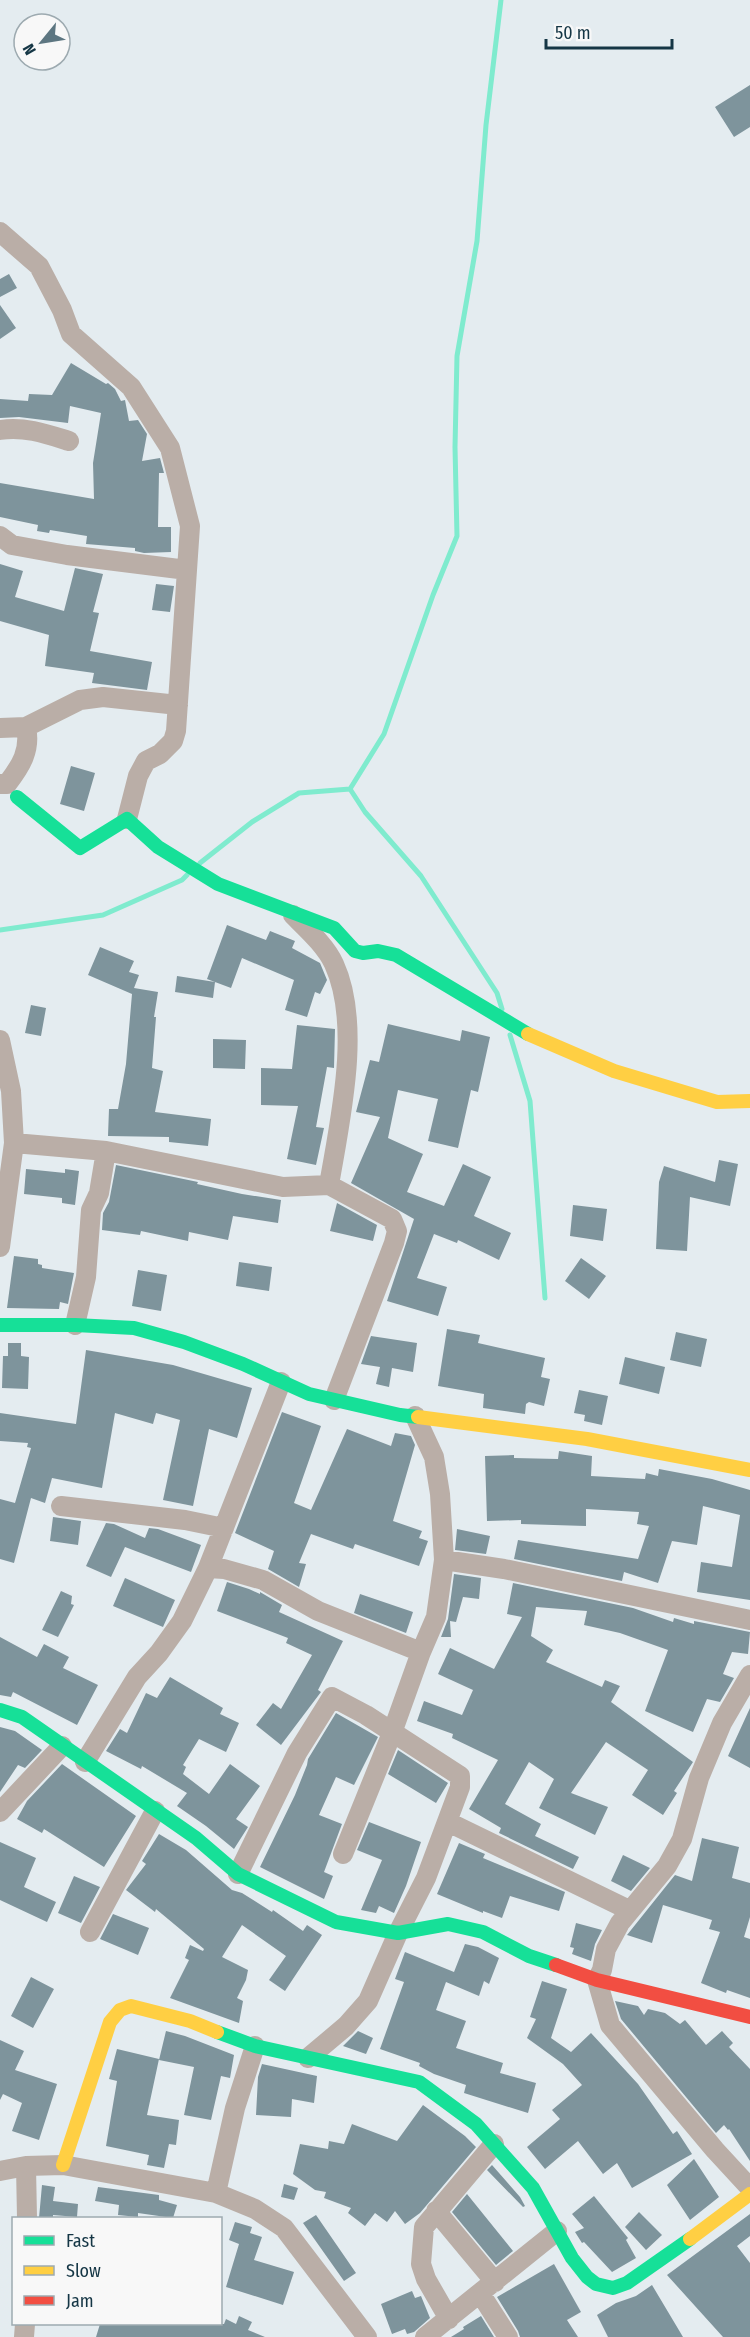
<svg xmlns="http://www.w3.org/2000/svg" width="750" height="2337" font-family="'Fira Sans Condensed',sans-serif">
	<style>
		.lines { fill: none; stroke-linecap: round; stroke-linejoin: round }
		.stream { stroke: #7febce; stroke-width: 5 }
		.building { fill: #7e949c }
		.street { stroke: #baaea7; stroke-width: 20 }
		.fast { stroke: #16e098; stroke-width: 14 }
		.slow { stroke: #ffcf43; stroke-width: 14 }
		.jam { stroke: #f24e42; stroke-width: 14 }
	</style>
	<rect width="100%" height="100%" fill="#e4ecf0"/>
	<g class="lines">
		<path class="stream" d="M350 789 384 734 433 595 457 536 455 447 457 356 477 241 486 125 501 0
			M350 789 365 812 421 876 497 993 502 1009
			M200 863 252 822 299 793 350 789
			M0 930 103 915 182 880 187 875
			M510 1035 530 1101 545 1298"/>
	</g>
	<path class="building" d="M750 85V127L734 137 715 107Z
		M9 274 17 288 0 297V279Z
		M0 305 16 328 0 339Z
		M71 363 106 384 108 383 115 389 121 401 125 400 129 421 138 420 147 434 142 461 160 458 164 473H159L158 527H171V552L144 553 135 551V548L86 544 87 536 50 530 49 533 37 531 38 525 0 517V483L94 499 93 463 101 413 70 406 68 423 19 417 0 418V399L28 401 29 394 52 395Z
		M0 564 23 571 15 597 64 611 75 568 103 574 93 612 99 613 90 651 152 662 147 690 92 683 94 673 45 666 49 635 0 621Z
		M156 584 174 586 170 612 152 610Z
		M71 766 95 773 84 811 60 804Z
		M227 925 266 940 270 931 295 941 292 948 320 963 327 980 320 994 315 992 307 1017 285 1010 294 980 242 958 231 988 207 979Z
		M100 947 134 961 129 972 139 975 134 988 158 992 154 1017H156L152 1068 163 1071 155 1112 211 1119 208 1146 169 1142V1137L108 1136 109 1109H118L126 1064 132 994 88 975Z
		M177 976 215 982 213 998 175 992Z
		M31 1005 46 1008 41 1036 25 1033Z
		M388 1024 460 1041 462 1030 490 1037 478 1092 471 1090 458 1148 428 1141 438 1099 398 1090 388 1138 423 1154 407 1192 444 1206 463 1164 491 1177 474 1216 511 1233 499 1260 458 1240 457 1243 434 1234 417 1278 447 1287 438 1316 387 1301 414 1219 351 1183 380 1117 356 1112 370 1060 379 1062Z
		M297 1025 335 1029 334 1068 327 1067 316 1127 324 1128 316 1165 287 1159 298 1106 261 1105V1068L292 1069Z
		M213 1039 246 1040 245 1069 213 1068Z
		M719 1160 738 1164 730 1206 690 1197 687 1251 656 1249 659 1182 664 1166 715 1182Z
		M116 1165 198 1182 197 1184 242 1194 281 1200 278 1223 233 1216 228 1240 189 1232 188 1241 141 1231 140 1235 102 1230 103 1213 109 1202Z
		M26 1169 65 1173V1169L79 1171 75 1205 62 1203V1198L24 1194Z
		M337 1203 377 1225 373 1241 330 1231Z
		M573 1205 607 1209 603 1241 570 1236Z
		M14 1256 38 1259V1264L42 1265V1268L74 1273 68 1304 60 1302 59 1309 7 1308Z
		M581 1258 606 1276 589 1299 565 1281Z
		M239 1262 272 1267 269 1291 236 1286Z
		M138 1270 167 1275 161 1311 132 1306Z
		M447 1329 480 1335 478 1343 545 1358 541 1377 550 1379 544 1406 529 1402 526 1404 525 1414 483 1408 484 1394 438 1386Z
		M676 1332 707 1339 701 1367 670 1360Z
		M371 1336 417 1343 413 1372 392 1368 389 1387 376 1384 380 1367 361 1364Z
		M8 1343H21V1356L29 1357 28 1389 2 1388 3 1356H8Z
		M86 1350 173 1365 252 1388 237 1438 209 1429 193 1506 163 1500 180 1420 156 1413 153 1424 115 1413 102 1488 52 1478 45 1503 31 1498 14 1563 0 1559V1499L15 1503 31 1448 27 1447 28 1443 0 1441V1413L76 1424Z
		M625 1357 665 1367 659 1394 619 1384Z
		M579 1390 608 1396 602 1425 584 1421 585 1415 574 1413Z
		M282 1412 321 1426 294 1503 311 1510 347 1429 391 1446 395 1433 411 1436 415 1445 393 1521 422 1531 419 1538 428 1541 419 1566 355 1544 353 1549 311 1534 299 1563 306 1564 299 1587 268 1569 274 1551 235 1533Z
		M559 1451 592 1456 591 1476 645 1479 646 1473 658 1476 659 1469 712 1479 750 1490V1600L697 1592 701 1562 732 1567 740 1515 703 1506 697 1545 672 1541 658 1583 624 1572 622 1581 514 1559 518 1540 638 1559 649 1526 637 1524 639 1512 586 1509V1526L521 1524V1520L487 1521 485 1456 514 1455V1458L558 1459Z
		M53 1517 81 1521 78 1545 50 1541Z
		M106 1523 114 1524 145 1538 149 1528 158 1529 201 1545 191 1572 125 1547 111 1577 86 1566Z
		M457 1529 490 1536 486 1554 455 1550Z
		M454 1574 481 1578 479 1599 463 1597 456 1622 450 1621 451 1637H441L448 1619Z
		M125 1578 175 1600 163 1627 113 1606Z
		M227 1582 249 1589 260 1594V1592L282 1605 279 1612 343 1641 318 1690 321 1692 281 1745 256 1725 273 1703 281 1709 312 1655 286 1643 288 1638 217 1611Z
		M513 1583 633 1608 673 1622 674 1618 694 1624V1621L750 1632 748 1654 732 1652 723 1674 734 1678 720 1702 707 1699 693 1732 645 1711 668 1650 620 1633 584 1625 587 1611 536 1607 531 1636 553 1650 546 1662 602 1687 605 1680 620 1686 611 1702 693 1762 674 1791 677 1793 663 1815 632 1795 648 1770 606 1742 571 1793 608 1807 595 1835 539 1808 554 1779 529 1762 505 1804 541 1824 535 1836 579 1857 573 1869 499 1833 501 1828 469 1809 498 1760 452 1738 453 1734 417 1721 424 1701 462 1715 473 1690 438 1674 450 1648 494 1669 522 1617 507 1614Z
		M61 1591 72 1596 71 1604 74 1605 58 1637 42 1630Z
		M360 1594 413 1612 406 1633 354 1613Z
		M0 1637 37 1657 44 1644 69 1657 63 1668 98 1685 77 1725 13 1692 11 1697 0 1695Z
		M170 1677 223 1708 220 1714 239 1723 226 1752 199 1739 183 1765 186 1767 183 1774 209 1794 230 1764 260 1786 236 1819 248 1827 234 1849 206 1826 177 1806 187 1793 142 1766 141 1769 106 1751 120 1729 127 1733 146 1693 157 1698Z
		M750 1708V1768L728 1756Z
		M336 1713 378 1737 354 1785 336 1777 319 1815 342 1824 324 1872 333 1876 324 1899 260 1867 295 1795 307 1765 308 1759Z
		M0 1727 15 1731 42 1750 25 1768 18 1765 0 1792Z
		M398 1750 448 1783 436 1803 388 1774Z
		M62 1764 136 1816 104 1867 44 1829 42 1833 17 1819 27 1801Z
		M369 1822 421 1842 406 1886 394 1913 379 1906 376 1913 361 1910 382 1860 357 1850Z
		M159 1834 186 1850 232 1890 242 1893 272 1912 273 1910 303 1931 307 1925 322 1935 285 1991 269 1980 286 1956 242 1925 222 1957 248 1970 246 1980 237 1998 243 2001 239 2023 170 1998 189 1960 185 1958 190 1945 203 1951 204 1949 156 1909 155 1912 126 1890 146 1864 142 1861Z
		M702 1838 739 1847 732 1878 750 1883V1917L744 1937 750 1939V1998L727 1990 726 1993 701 1983 720 1932 709 1929 712 1920 663 1905 652 1943 627 1935 675 1875 692 1881Z
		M0 1842 36 1858 24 1887 56 1902 47 1922 0 1900Z
		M459 1843 485 1854 483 1858 565 1892 559 1911 510 1896 502 1918 483 1911V1913L437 1894Z
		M623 1855 650 1868 631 1891 611 1881Z
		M74 1876 100 1887 81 1923 58 1913Z
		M113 1914 149 1928 138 1955 100 1939Z
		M576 1923 602 1930 595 1944 591 1961 572 1954 574 1948 570 1947Z
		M465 1944 478 1947 499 1958 489 1984 484 1981 479 1996 446 1982 436 2010 466 2021 456 2048 503 2063 500 2073 536 2083 528 2113 464 2093 466 2085 434 2074 419 2066 420 2063 380 2049 404 1982 395 1979 405 1952 454 1972Z
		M31 1977 54 1989 33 2028 11 2016Z
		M542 1981 567 1989 551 2038 571 2052 591 2033 638 2084 673 2134 677 2131 692 2154 632 2188 617 2163 603 2174 578 2141 545 2169 527 2147 560 2119 552 2110 582 2085 563 2064 527 2038 536 2019 530 2017Z
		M615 2001 638 2006 644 2015 648 2009 665 2013 680 2024 685 2020 706 2045 722 2031 733 2043 729 2047 750 2069V2161L729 2129 728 2130 724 2125 716 2133 621 2019Z
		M166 2031 185 2036 234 2055 230 2078 221 2076 211 2120 184 2115 194 2067 159 2060Z
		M358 2031 373 2038 366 2054 343 2046Z
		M0 2040 24 2051 15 2070 57 2084 39 2140 12 2131 22 2103 3 2094 0 2100Z
		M117 2049 159 2059 147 2115 179 2120 176 2145 169 2144 164 2168 147 2165 149 2155 106 2146 117 2081 109 2079Z
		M262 2064 317 2076 314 2103 292 2099 291 2117 256 2115 258 2077Z
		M423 2105 465 2136 476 2147 420 2213 405 2224 395 2211 387 2222 375 2213 365 2226 348 2213 351 2208 324 2198 326 2192 315 2190 293 2174 300 2144 328 2149 329 2141 344 2144 352 2124 397 2141Z
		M694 2159 719 2197 690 2220 667 2185Z
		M492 2165 520 2197 525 2206 523 2207 487 2170Z
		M284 2184 298 2188 294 2200 281 2197Z
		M42 2185 55 2187 53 2201 78 2204 77 2217 53 2215V2218H39Z
		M98 2187 159 2195V2200L177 2205 173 2218 138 2213V2217L118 2215 119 2205 95 2201Z
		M467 2194 513 2251 496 2265 452 2212Z
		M594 2196 628 2238 626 2240 636 2258 612 2272 584 2242 582 2243 575 2232 584 2228 572 2214Z
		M639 2212 662 2235 646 2250 625 2227Z
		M750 2214V2236L737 2246 750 2263V2337H723L667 2275Z
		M316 2215 356 2273 344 2281 303 2223Z
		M235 2222 252 2227 250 2233 262 2237 254 2260 294 2272 283 2305 226 2287 239 2244 229 2240Z
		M554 2264 581 2312 567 2320 578 2337H520L518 2331 497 2297Z
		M652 2285 683 2337H608L597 2315 616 2303 636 2296Z
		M412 2291 415 2298 421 2296 430 2318 414 2332 407 2334 405 2329 392 2334 381 2304Z
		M239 2316 252 2322 248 2330 265 2337H96L100 2324H224L226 2319 236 2324Z
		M481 2316 494 2337H451L464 2329 463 2327Z"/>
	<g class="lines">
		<path class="street" d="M0 232 39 266 62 310 71 334 131 387 170 448 190 526 176 731 173 741 160 754 146 761 138 776 127 819
			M0 430C24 426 47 434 69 441
			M0 536 12 545 67 555 187 570
			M0 728 26 727 80 700 103 697 178 705
			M0 784H7C21 766 31 750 26 727
			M293 915C307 929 326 946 334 964 362 1025 340 1120 329 1185
			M0 1040 11 1091 14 1143 0 1247
			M14 1143 106 1151 283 1187 329 1185 392 1219 397 1231 394 1243 334 1400
			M75 1325 86 1277 91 1210 99 1193 106 1151
			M61 1506 185 1520 224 1528
			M444 1560 504 1569 750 1620
			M208 1568 224 1569 263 1580 318 1611 421 1652
			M750 1675 722 1723 699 1778 682 1839 667 1866 620 1923 606 1949 602 1970 597 1980 610 2025 715 2150 750 2188
			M85 1762 137 1677 159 1653 182 1621 208 1568 281 1382
			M0 1812 62 1746
			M448 1822 629 1910
			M343 1854 392 1733 421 1652 436 1617 444 1560 440 1494 434 1457 415 1416
			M238 1874 297 1753 332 1697 366 1715 460 1776V1787L426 1878 398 1933 368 2001 346 2026 308 2058
			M90 1932 155 1811
			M26 2166 27 2218
			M0 2171 26 2166 63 2165 216 2193 255 2209 284 2228 367 2337
			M216 2193 235 2108 255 2046
			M436 2211 495 2282
			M480 2293 508 2337
			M449 2319 426 2279 421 2264 424 2227 494 2144
			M24 2337 25 2324
			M425 2337 557 2231"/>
		<path class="fast" d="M17 797 80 848 127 819 158 847 218 884 334 928 355 951 363 953 378 951 396 955 528 1034
			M0 1325H75L134 1328 184 1342 243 1364 309 1394 400 1415 418 1417
			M0 1710 22 1717 196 1838 238 1874 336 1922 398 1933 448 1924 483 1932 529 1956 556 1965
			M217 2032 255 2046 419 2082 476 2124 533 2188 572 2258 587 2277 596 2284 613 2288 627 2283 690 2239"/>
		<path class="slow" d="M528 1034 614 1071 717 1102 750 1101
			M418 1417 587 1439 750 1470
			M63 2165 110 2022 120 2010 131 2006 190 2021 217 2032
			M690 2239 750 2194"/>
		<path class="jam" d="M556 1965 597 1980 750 2017"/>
	</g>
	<rect x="12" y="2217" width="210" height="108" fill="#f8f8f8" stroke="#9daab0" stroke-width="1.5"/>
	<rect x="24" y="2236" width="30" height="9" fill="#16e098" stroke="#9daab0" stroke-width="1.5"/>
	<text x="66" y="2247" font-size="18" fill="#153645">Fast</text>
	<rect x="24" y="2266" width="30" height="9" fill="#ffcf43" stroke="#9daab0" stroke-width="1.5"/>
	<text x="66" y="2277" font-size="18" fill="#153645">Slow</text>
	<rect x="24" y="2296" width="30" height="9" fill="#f24e42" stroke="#9daab0" stroke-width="1.5"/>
	<text x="66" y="2307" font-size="18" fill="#153645">Jam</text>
	<g transform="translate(42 42) rotate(240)"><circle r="28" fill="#f8f8f8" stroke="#9daab0" stroke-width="1.5"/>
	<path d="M0-4.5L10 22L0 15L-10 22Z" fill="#5d7681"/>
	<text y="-9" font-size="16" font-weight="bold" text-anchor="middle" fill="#153645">N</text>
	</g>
	<path d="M546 39v9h126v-9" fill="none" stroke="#153645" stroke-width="3"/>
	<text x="555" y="39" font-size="18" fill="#153645" stroke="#f8f8f8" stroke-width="4.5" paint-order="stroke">50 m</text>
</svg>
